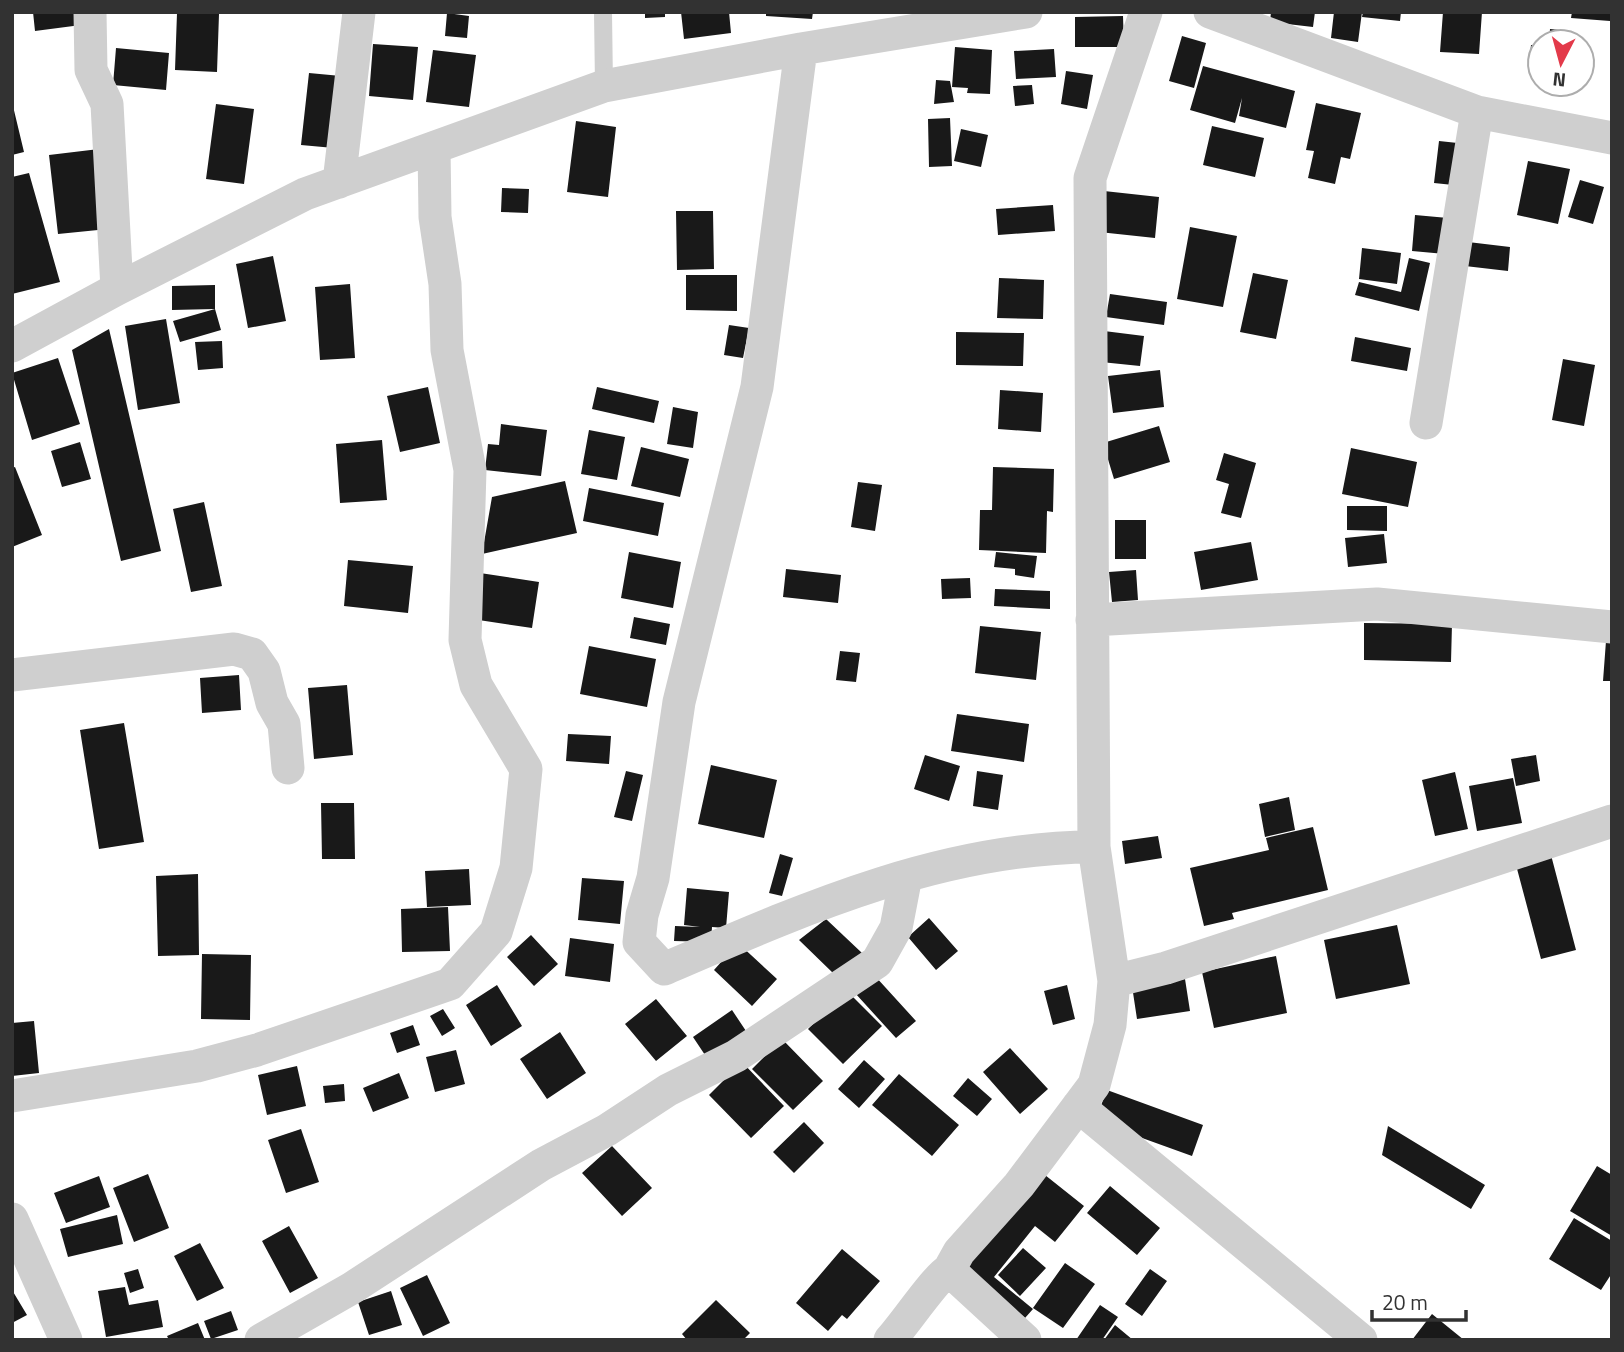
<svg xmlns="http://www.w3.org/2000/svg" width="1624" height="1352" font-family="'Titillium Web',sans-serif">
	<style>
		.building { fill: #191919 }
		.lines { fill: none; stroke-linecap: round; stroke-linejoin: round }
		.lane { stroke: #cfcfcf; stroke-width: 18 }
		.street { stroke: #cfcfcf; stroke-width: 33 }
	</style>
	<rect width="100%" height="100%" fill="#fff"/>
	<path class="building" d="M33 12H79L81 25 35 31Z
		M645 12H665V17L645 18Z
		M681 12H729L731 33 684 39Z
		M766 12H813L812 19 766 16Z
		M1271 12H1315L1313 27 1270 22Z
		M1334 12H1362L1358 42 1331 38Z
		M1363 12H1401L1400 21 1362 17Z
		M1443 12H1482L1479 54 1440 52Z
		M1572 12H1610V21L1571 18Z
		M177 13 219 14 217 72 175 70Z
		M447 13 469 16 467 38 445 36Z
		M1123 16 1124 47H1075V17Z
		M1550 29 1569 31 1568 42H1549Z
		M1182 36 1206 43 1194 88 1169 81Z
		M373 44 418 47 413 100 369 96Z
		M1531 45H1540V70L1529 69Z
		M955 47 992 50 990 94 967 93 968 88 952 87Z
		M116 48 169 53 166 90 113 85Z
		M1054 49 1056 77 1016 79 1014 51Z
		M433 50 476 55 469 107 426 102Z
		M1203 66 1295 91 1286 128 1239 116 1242 98 1235 123 1190 110Z
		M1066 71 1093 75 1087 109 1061 104Z
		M309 73 341 76 334 148 301 145Z
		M936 80 950 81 954 102 934 104Z
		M1032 85 1034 104 1015 106 1013 86Z
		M12 102 24 152 12 155Z
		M1316 103 1361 113 1350 159 1341 157 1335 184 1308 178 1314 151 1306 150Z
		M216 104 254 109 244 184 206 179Z
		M950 118 952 166 929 167 928 119Z
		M576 121 616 127 608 197 567 192Z
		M1212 126 1264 138 1255 177 1203 165Z
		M961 129 988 135 981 167 954 161Z
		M1439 141 1467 144 1463 186 1434 183Z
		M99 149 108 229 58 234 49 155Z
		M1528 161 1570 169 1558 224 1517 215Z
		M29 173 60 282 12 294V177Z
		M1580 180 1604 187 1593 224 1568 217Z
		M502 188 529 189 528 213 501 212Z
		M1104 191 1159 197 1155 238 1099 232Z
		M1053 205 1055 231 998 235 996 209Z
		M676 211H713L714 269 677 270Z
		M1415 215 1448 218 1445 254 1412 251Z
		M1190 227 1237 236 1223 307 1177 299Z
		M1468 242 1510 247 1508 271 1465 266Z
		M1362 248 1401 253 1397 284 1359 279Z
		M273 256 286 321 248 328 236 264Z
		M1409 258 1430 263 1419 311 1355 295 1359 282 1401 292Z
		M1253 273 1288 280 1276 339 1240 332Z
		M686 275H737V311L686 310Z
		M999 278 1044 280 1043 319 997 318Z
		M350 284 355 358 320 360 315 287Z
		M215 285V309L172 310V286Z
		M1110 294 1167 302 1164 325 1106 317Z
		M215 309 221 330 180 342 173 321Z
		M166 319 180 403 138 410 125 326Z
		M729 325 749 328 743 358 724 355Z
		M109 329 161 551 121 561 72 350Z
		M1104 331 1144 336 1140 366 1101 362Z
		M956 332 1024 333 1023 366 956 365Z
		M1355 337 1411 348 1407 371 1351 361Z
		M222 341 223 368 198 370 195 342Z
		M58 358 80 424 32 440 12 373Z
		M1563 359 1595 365 1584 426 1552 420Z
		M1160 370 1164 407 1113 413 1108 376Z
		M428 387 440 443 400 452 387 396Z
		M597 387 659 401 654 423 592 409Z
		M1000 390 1043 393 1041 432 998 429Z
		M673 407 698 412 693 448 667 444Z
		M501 424 547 430 541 476 485 470 488 444 499 445Z
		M1159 426 1170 462 1114 479 1103 443Z
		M589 430 625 437 617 480 581 474Z
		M382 440 387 500 340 503 336 444Z
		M80 442 91 479 62 487 51 451Z
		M641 447 689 459 680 497 631 486Z
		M1351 448 1417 462 1408 507 1342 494Z
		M1224 453 1256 463 1241 518 1221 513 1229 484 1216 480Z
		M15 467 42 535 12 547V468Z
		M993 467 1054 469 1053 512 1047 511 1046 553 979 550 980 510H992Z
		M565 481 577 533 482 554 492 497Z
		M858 482 882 485 875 531 851 527Z
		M589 488 664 503 658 536 583 521Z
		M204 502 222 586 191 592 173 509Z
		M1347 506H1387V531L1347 530Z
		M1115 520H1146V559H1115Z
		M1384 534 1387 563 1348 567 1345 538Z
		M1251 542 1258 580 1201 590 1194 552Z
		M629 552 681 562 673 608 621 598Z
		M996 552 1037 556 1034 578 1015 575V569L994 567Z
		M348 560 413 566 408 613 344 606Z
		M786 569 841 575 838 603 783 597Z
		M1136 570 1138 600 1112 602 1109 572Z
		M480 573 539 582 532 628 472 619Z
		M970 578 971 598 942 599 941 579Z
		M995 589 1050 591V609L994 606Z
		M634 617 670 624 666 645 630 638Z
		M1364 623 1452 624 1451 662 1364 660Z
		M980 626 1041 632 1036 680 975 673Z
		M1606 641H1612V681H1603Z
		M589 646 656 659 647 707 580 694Z
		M840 651 860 653 856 682 836 680Z
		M239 675 241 710 202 713 200 678Z
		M347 685 353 755 314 759 308 688Z
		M957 714 1029 724 1024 762 951 751Z
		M124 723 144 842 99 849 80 730Z
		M568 734 611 736 609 764 566 761Z
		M925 755 960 766 949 801 914 789Z
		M1536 755 1540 781 1516 786 1511 759Z
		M711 765 777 780 764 838 698 824Z
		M626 771 643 775 632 821 614 817Z
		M977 771 1003 775 998 810 973 806Z
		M1455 772 1468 829 1435 836 1422 780Z
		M1513 778 1522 823 1477 831 1469 786Z
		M1289 797 1295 830 1265 837 1259 804Z
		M321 803H354L355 859H322Z
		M1313 827 1328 890 1232 913 1234 919 1204 926 1190 868 1269 850 1266 838Z
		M1158 836 1162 858 1125 864 1122 841Z
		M780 854 793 858 782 896 769 893Z
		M1551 855 1576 950 1541 959 1516 865Z
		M469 869 471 905 427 907 425 871Z
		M198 874 199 955 158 956 156 876Z
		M582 878 624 881 620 924 578 920Z
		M687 888 729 892 726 928 712 927 711 942 674 941 675 926 700 927 684 925Z
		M448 907 450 951 402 952 401 909Z
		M929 918 958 951 936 970 908 937Z
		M826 919 862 953 834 974 799 940Z
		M1397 925 1410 984 1336 999 1324 940Z
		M531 935 558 964 534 986 507 957Z
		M570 938 614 944 610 982 565 976Z
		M738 943 777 979 752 1006 714 970Z
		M202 954 251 955 250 1020 201 1019Z
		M1276 956 1287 1013 1214 1028 1202 972Z
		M875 976 916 1021 896 1038 855 993Z
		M1185 979 1190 1011 1137 1019 1132 986Z
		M497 985 522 1026 491 1046 466 1005Z
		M1067 985 1075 1019 1053 1025 1044 991Z
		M847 991 882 1026 843 1064 808 1029Z
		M656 999 687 1036 656 1061 625 1024Z
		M443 1009 455 1028 442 1036 430 1016Z
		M732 1010 748 1034 709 1061 693 1037Z
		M34 1021 39 1073 12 1076V1023Z
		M413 1025 420 1045 397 1053 390 1033Z
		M560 1032 586 1073 547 1099 520 1059Z
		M782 1039 823 1081 793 1110 752 1069Z
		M1010 1048 1048 1089 1020 1114 983 1072Z
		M456 1050 465 1084 435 1092 426 1057Z
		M864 1060 885 1079 859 1108 838 1089Z
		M742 1062 784 1106 751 1138 709 1095Z
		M297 1066 306 1106 267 1115 258 1075Z
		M399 1073 409 1098 373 1112 363 1088Z
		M899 1074 959 1125 932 1156 872 1105Z
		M968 1078 992 1099 977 1116 953 1096Z
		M344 1084 345 1101 325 1103 323 1086Z
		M1107 1090 1203 1125 1192 1156 1095 1121Z
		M804 1122 824 1143 794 1173 773 1152Z
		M1388 1126 1485 1185 1471 1209 1382 1155Z
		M301 1129 319 1182 286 1193 268 1140Z
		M612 1146 652 1188 622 1216 582 1173Z
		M1597 1166 1612 1175V1236L1570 1211Z
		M148 1174 169 1228 134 1242 113 1188Z
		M1045 1175 1084 1206 1055 1242 1035 1226 994 1277 1033 1309 1025 1318 965 1268Z
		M99 1176 110 1207 66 1223 54 1193Z
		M1110 1186 1160 1228 1137 1255 1087 1213Z
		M117 1215 123 1244 68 1257 60 1229Z
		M1574 1218 1612 1241V1273L1601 1290 1549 1259Z
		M289 1226 318 1278 290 1293 262 1241Z
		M200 1243 224 1288 197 1301 174 1256Z
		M1023 1248 1046 1268 1020 1296 998 1275Z
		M842 1249 880 1281 847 1319 842 1315 828 1331 796 1303Z
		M1065 1263 1095 1284 1063 1328 1033 1308Z
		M138 1269 144 1288 130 1293 124 1273Z
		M1150 1269 1167 1281 1142 1316 1125 1304Z
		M427 1275 450 1323 423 1336 400 1288Z
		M125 1287 129 1305 158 1300 163 1327 106 1337 98 1291Z
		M12 1290 27 1315 12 1323Z
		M391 1291 402 1325 369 1335 358 1302Z
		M716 1300 750 1333 743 1340H687L682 1334Z
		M1100 1305 1118 1317 1102 1340H1076Z
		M231 1311 238 1330 211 1339 204 1321Z
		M1432 1314 1464 1340H1412Z
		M198 1323 205 1340H169L167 1336Z
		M1115 1325 1133 1340H1104Z"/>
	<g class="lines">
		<path class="lane" d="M603 12 604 86"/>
		<path class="street" d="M90 12 91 70 107 104 117 289
			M1210 12 1477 112 1612 138
			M801 49 757 387 679 702 653 878 642 915 639 942 664 969C801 910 942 847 1094 847
			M339 182 359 12
			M12 346 117 289 305 194 604 86 801 49 1026 12
			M1426 423 1477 112
			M1092 620 1377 604 1612 627
			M12 675 234 649 252 654 264 671 272 703 284 724 288 768
			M1114 981 1166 968 1612 821
			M12 1096 197 1066 257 1050 450 984 496 932 516 868 526 769 476 685 465 640 470 470 447 350 445 284 435 217 434 148
			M1078 1106 1361 1340
			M12 1219 66 1340
			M261 1340 352 1288 541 1165 607 1130 668 1090 736 1056 877 962 896 928 906 876
			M890 1340C904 1325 936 1277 949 1270
			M1025 1340 949 1270 959 1252 1019 1185 1094 1085 1110 1025 1114 981 1094 847 1090 178 1146 12"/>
	</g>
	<rect width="1624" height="1352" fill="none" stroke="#323232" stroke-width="28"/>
	<g transform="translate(1561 63) rotate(186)"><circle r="33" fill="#ffffff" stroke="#adadad" stroke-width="2"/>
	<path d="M0-5L12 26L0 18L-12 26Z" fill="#e33a4a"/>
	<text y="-10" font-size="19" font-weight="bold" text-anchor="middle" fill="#323232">N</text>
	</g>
	<path d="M1372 1310v10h94v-10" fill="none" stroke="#323232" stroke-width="3.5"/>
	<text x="1382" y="1310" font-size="21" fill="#323232" stroke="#ffffff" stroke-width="5" paint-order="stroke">20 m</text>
</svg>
